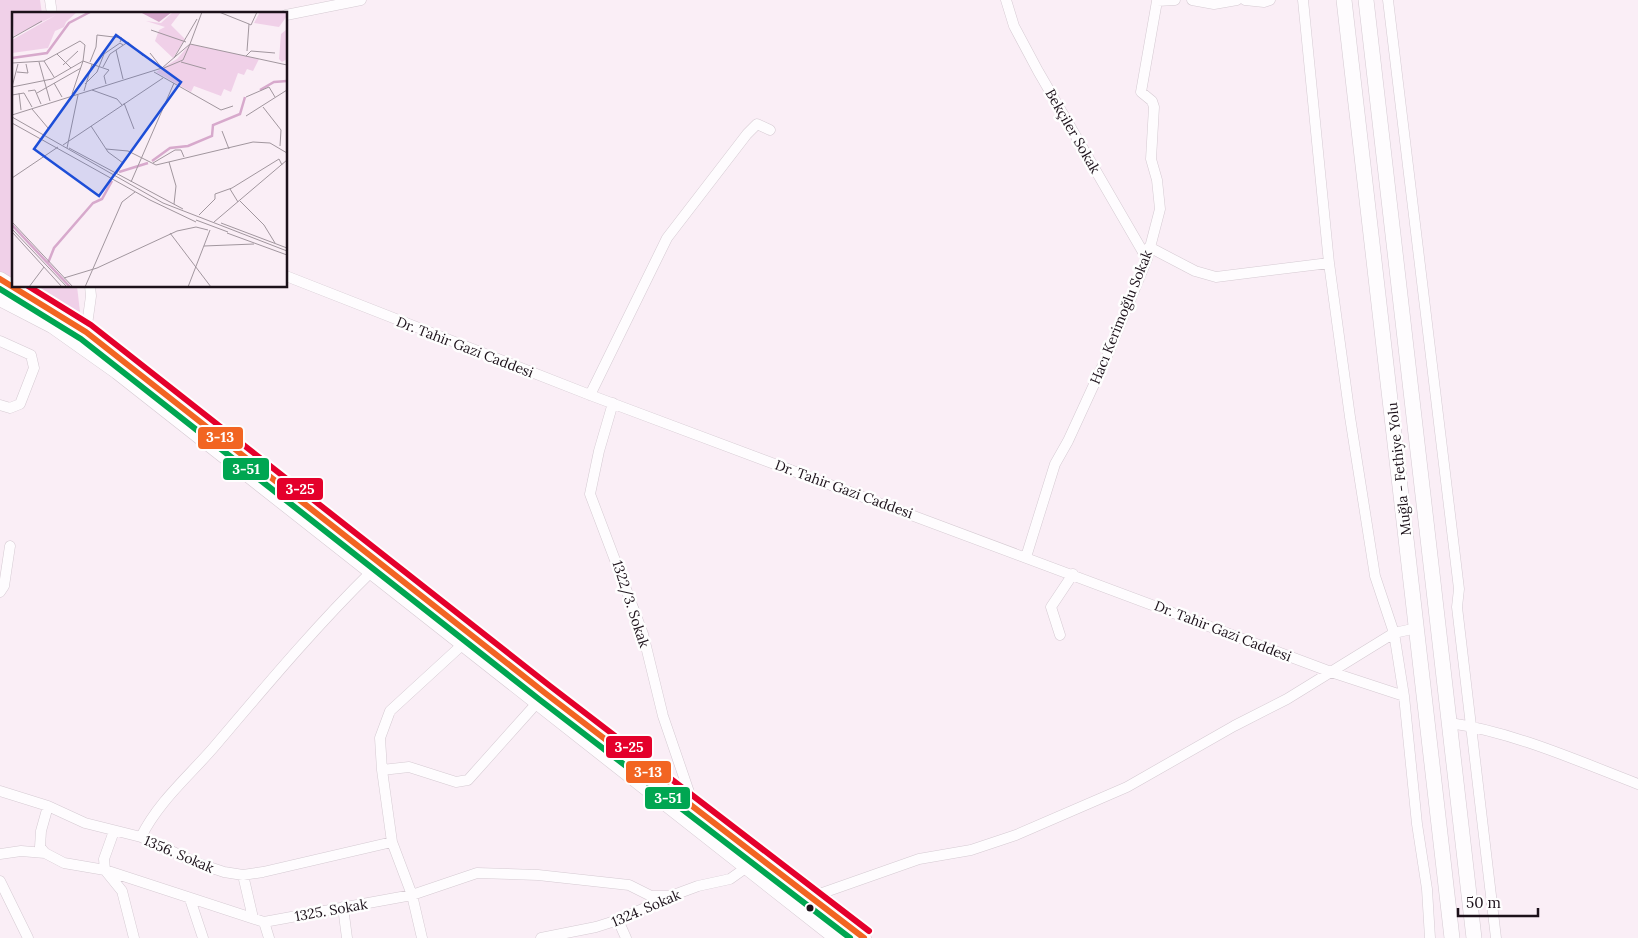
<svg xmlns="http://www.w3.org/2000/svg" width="1638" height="938" font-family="Lora,serif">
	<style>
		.green { fill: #f0d0e8 }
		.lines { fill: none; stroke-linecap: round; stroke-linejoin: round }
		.minor-casing { stroke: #d5cad2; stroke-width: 11 }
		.major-casing { stroke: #d5cad2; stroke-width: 15 }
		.highway-casing { stroke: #d5cad2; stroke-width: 16 }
		.minor { stroke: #fefcfe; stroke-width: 10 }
		.major { stroke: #fefcfe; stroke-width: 14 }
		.highway { stroke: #fefcfe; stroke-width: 15 }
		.bus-1-casing { stroke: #fefefe; stroke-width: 10 }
		.bus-2-casing { stroke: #fefefe; stroke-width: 10 }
		.bus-3-casing { stroke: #fefefe; stroke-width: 10 }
		.bus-1 { stroke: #f26522; stroke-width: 6 }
		.bus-2 { stroke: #00a651; stroke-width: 6 }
		.bus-3 { stroke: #e4002b; stroke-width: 6 }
		.bus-dot { fill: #1c111a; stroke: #fefefe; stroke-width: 2 }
		.labels { text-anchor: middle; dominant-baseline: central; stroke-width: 5; stroke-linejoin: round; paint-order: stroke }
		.street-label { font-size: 14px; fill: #1c111a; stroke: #fefefe }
		.inset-river { fill: none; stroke: #d7a9cc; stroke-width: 2.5 }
		.inset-road { fill: none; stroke: #a1969e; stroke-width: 1 }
		.view { fill: #1d4ed8; fill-opacity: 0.15; stroke: #1d4ed8; stroke-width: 2.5 }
		.inset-edge { fill: none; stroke: #1c111a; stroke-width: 2.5 }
		.line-badge { stroke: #fefefe; stroke-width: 2 }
		.badge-label { font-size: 14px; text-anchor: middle; font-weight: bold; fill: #fff }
	</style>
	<rect width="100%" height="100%" fill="#faeef6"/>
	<path class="green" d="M0 0H40L42 14H14V285L0 280Z
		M16 286H77L80 312Z"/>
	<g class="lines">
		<defs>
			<path id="minor" d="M50 0 52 14
				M1006 0 1014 26 1038 71 1147 259
				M1192 0 1214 4 1237 0
				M1245 0 1264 2 1270 0
				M1303 0 1329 263 1350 417 1375 576 1394 633 1404 696 1417 824 1427 889 1430 938
				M1388 0 1459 589 1457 607 1496 938
				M286 15 361 0
				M1149 247 1195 271 1216 277 1329 263
				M286 276 590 395 1331 672 1404 696
				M86 332 91 296 90 286
				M0 341 31 355 34 368 20 404 10 408 0 405
				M590 395 667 238 747 134 757 124 770 130
				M613 403 599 451 590 494 643 634 663 716 689 792V805
				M1026 557 1055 464 1068 441 1108 354 1147 259 1160 209 1157 180 1151 159 1154 107 1152 101 1141 92 1157 1 1175 0
				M0 592 4 586 10 546
				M1060 635 1051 607 1073 574
				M1450 723C1513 732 1578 761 1638 784
				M382 770 380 738 390 711 462 645
				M0 791 48 806 85 823 141 837 197 863 224 872 243 875 263 872 392 842
				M48 806 41 831 40 847 45 853 64 863 105 870 264 922 412 895 477 873 538 875 629 885 651 896H671
				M114 831 104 859 105 870 122 891 134 938
				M141 837C158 802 189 776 214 747 265 687 315 627 371 572
				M0 854 21 851 45 853
				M243 875 253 918
				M0 881 28 938
				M811 897 919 859 971 850 1016 835 1127 787 1234 726 1287 699 1394 633 1417 628
				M190 899 203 938
				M343 907 347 938
				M618 920 626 938
				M264 922 269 938
				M422 938 412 895 392 842 382 770 409 767 456 782 468 780 536 704
				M541 938 596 927 618 920 671 896 698 886 730 879 747 867"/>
			<path id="major" d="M0 279 86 332 545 693 864 938
				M0 299 52 326 117 372 836 938"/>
			<path id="highway" d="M1344 0 1452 938
				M1366 0 1474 938"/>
		</defs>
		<use href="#minor" class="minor-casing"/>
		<use href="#major" class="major-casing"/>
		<use href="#highway" class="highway-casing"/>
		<use href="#minor" class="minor"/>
		<use href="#major" class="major"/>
		<use href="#highway" class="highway"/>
		<defs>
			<path id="bus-1" d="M0 279 86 332 545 693 864 938"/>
			<path id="bus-2" d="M0 289 81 339 540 700 850 938"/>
			<path id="bus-3" d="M28 286 91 325 550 686 869 931"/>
		</defs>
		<use href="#bus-1" class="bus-1-casing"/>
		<use href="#bus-2" class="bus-2-casing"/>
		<use href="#bus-3" class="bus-3-casing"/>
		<use href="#bus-1" class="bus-1"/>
		<use href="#bus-2" class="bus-2"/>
		<use href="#bus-3" class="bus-3"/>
	</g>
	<circle class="bus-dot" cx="810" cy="908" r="4.5"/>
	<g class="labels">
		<g class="street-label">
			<text transform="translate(1073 131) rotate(60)">Bekçiler Sokak</text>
			<text transform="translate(1121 317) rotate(-68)">Hacı Kerimoğlu Sokak</text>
			<text transform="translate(465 347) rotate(21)">Dr. Tahir Gazi Caddesi</text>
			<text transform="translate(1399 469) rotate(-96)">Muğla - Fethiye Yolu</text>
			<text transform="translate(844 489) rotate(20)">Dr. Tahir Gazi Caddesi</text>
			<text transform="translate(631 604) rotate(72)">1322/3. Sokak</text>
			<text transform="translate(1223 631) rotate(21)">Dr. Tahir Gazi Caddesi</text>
			<text transform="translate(179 854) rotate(23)">1356. Sokak</text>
			<text transform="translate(646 908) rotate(-23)">1324. Sokak</text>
			<text transform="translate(331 910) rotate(-10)">1325. Sokak</text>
		</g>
	</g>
	<g transform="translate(12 12)">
		<rect width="275" height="275" fill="#faeef6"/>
		<path d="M0 0H65L54 10 52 15 43 19 36 36 0 41V28L44 3 2 24ZM161 0H169L159 13 173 27 161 46 143 29 147 18 153 15 134 9 149 11ZM248 0H275V4L267 15 242 11ZM275 17V47L270 50 267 47 269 22ZM178 32 247 47 241 59 235 57 232 63 226 61 219 80 212 77 209 84 182 74 179 80 144 60 165 47Z" fill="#f0d0e8"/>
		<path d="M128 0H160L147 10Z" fill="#d7a9cc"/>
		<path class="inset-river" d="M0 46 35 41 57 11 78 0M248 78 262 70 275 69M140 149 158 136 176 134 200 124 201 113 228 102 233 85M107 160 136 151M0 213 58 275M36 251 42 236 81 191 90 187 100 169"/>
		<path class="inset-road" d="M207 0 237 12M139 18 174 30M0 26 30 9M84 35 85 23 110 26 108 30M104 38 111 67M235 39 237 12 239 13 245 0M138 41 149 55M45 42 59 56M234 44 239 39 263 41M162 46 185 7M32 49 42 65M27 50 38 89M78 50 84 35M169 50 194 57M0 51 32 49 68 29 73 33 71 49 60 82M51 53 66 39M91 55 98 42 116 30 131 44M152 56 171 48 178 32 275 53M5 60 16 61 14 52M142 60 209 98 221 94M42 71 50 85M73 72 85 60 92 42 108 31 111 33M0 75 40 67 71 49 97 58 92 64 94 72M0 75 6 52M80 78 105 87 110 93M16 79 23 78 29 92M72 79 80 52M7 81 9 98M25 81 69 56M0 83 12 81 20 95M234 85 257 75 263 85M112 91 122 117M251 95 269 118 268 134M20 97 36 116M0 103 150 56 178 32 190 0M234 104 275 78M0 105 151 191 275 239M0 111 138 188 184 210M79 114 96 140 111 151 105 161M210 119 217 137M51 133 151 66M55 136 66 83M57 136 171 197M94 137 116 139 144 153 241 130 258 131 275 141M157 150 164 174 162 192M141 151 163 138H169L172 145M0 166 46 135M119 170 162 71M218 177 226 190M228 189 252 213 263 231M187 203 203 187V182L220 176 267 147 270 153M184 208 216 220M0 210 61 275M202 210 275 148M209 211 275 236M0 217 55 275M1 221 50 275M158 221 199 275M215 221 275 243M192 234 242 232M52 266 85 256 165 219 184 215 196 218M17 275 32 255M73 275 110 190 123 180M176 275 198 218"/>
		<path class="view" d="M104 23 169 70 87 184 22 137Z"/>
		<rect width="275" height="275" class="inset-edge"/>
	</g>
	<g class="line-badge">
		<rect x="197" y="426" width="47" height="24" rx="5" fill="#f26522"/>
		<rect x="222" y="457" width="48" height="24" rx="5" fill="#00a651"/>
		<rect x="276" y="477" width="48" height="24" rx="5" fill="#e4002b"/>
		<rect x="605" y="735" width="48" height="24" rx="5" fill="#e4002b"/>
		<rect x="625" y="760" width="47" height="24" rx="5" fill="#f26522"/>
		<rect x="644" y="786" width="47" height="24" rx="5" fill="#00a651"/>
	</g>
	<g class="badge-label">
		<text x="220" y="442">3-13</text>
		<text x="246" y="474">3-51</text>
		<text x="300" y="494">3-25</text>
		<text x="629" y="752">3-25</text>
		<text x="648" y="777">3-13</text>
		<text x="668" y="803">3-51</text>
	</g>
	<path d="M1458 908v8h80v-8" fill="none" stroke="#1c111a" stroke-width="2.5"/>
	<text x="1466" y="908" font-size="15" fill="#1c111a" stroke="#fefefe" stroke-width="4" paint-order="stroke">50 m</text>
</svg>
